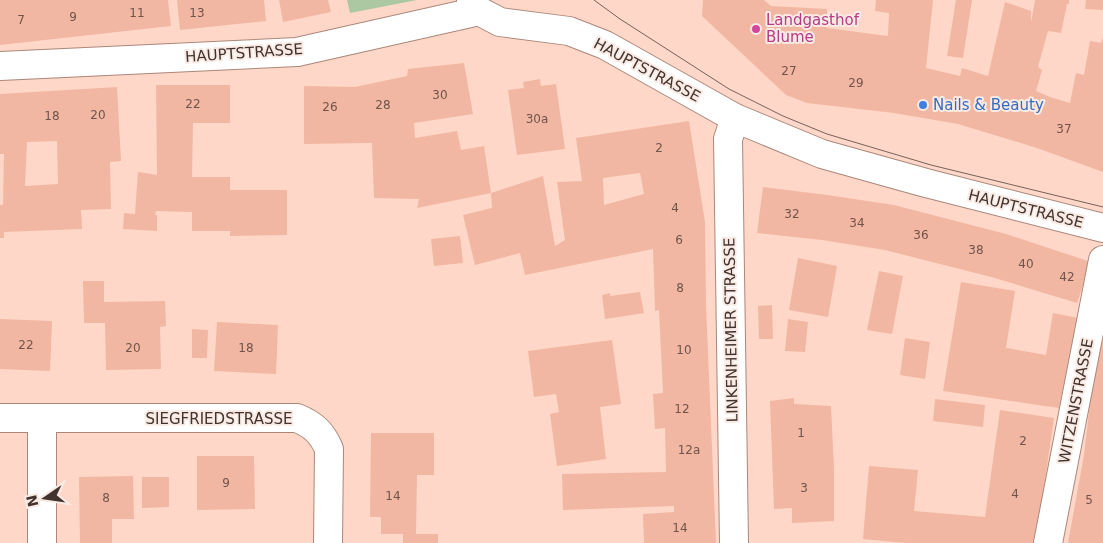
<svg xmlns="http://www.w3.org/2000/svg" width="1103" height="543" font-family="'DejaVu Sans',sans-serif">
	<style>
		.green { fill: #abc8a3 }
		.building { fill: #f2b7a2; fill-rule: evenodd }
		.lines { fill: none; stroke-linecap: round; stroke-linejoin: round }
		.street-casing { stroke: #ab877a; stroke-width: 30 }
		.secondary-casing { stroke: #ab877a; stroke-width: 30 }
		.street { stroke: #fff; stroke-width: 28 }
		.secondary { stroke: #fff; stroke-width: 28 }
		.tram { stroke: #786159; stroke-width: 1 }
		.hotel-dot { fill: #d1479c; stroke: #faeae4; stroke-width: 2 }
		.shop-dot { fill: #3f7fe0; stroke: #faeae4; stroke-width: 2 }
		.labels { text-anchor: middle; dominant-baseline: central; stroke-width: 4; stroke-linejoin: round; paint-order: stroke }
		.number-label { font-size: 12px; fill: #6f544b }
		.hotel-label { font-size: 15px; fill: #b23c85; stroke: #faeae4; text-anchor: start }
		.street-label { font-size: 15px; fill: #43332e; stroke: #faeae4 }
		.shop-label { font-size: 15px; fill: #366cbe; stroke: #faeae4; text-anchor: start }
	</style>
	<rect width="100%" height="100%" fill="#fed7c8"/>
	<path class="green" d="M347 0H417L350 13Z"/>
	<path class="building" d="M0 0H168L171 26 0 45Z
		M177 0H264L266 21 180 30Z
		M279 0H328L331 12 283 22Z
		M703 0H764L771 6 827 9V28L888 36 889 13 875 11 876 0H933L926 68 960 76 962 68 988 76 1005 2 1031 11V22L1035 0H1069V4H1067L1061 33 1048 31 1038 67 1042 70 1036 91 1050 97 1070 103 1076 73 1084 75 1090 41 1101 43 1103 37V172L1037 148 958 124 894 113 807 103 786 95 702 16Z
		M956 0H972L963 58 947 56Z
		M1086 0H1103V10L1085 9Z
		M464 63 473 114 414 123 415 138 457 131 461 150 484 146 491 193 417 208 419 199 374 198 372 143 304 144V86L355 87 407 76 408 69Z
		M540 79 541 86 556 84 565 149 517 155 508 90 524 88 523 82Z
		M156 85H230V123H193L192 177H230V190H287V235L230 236V231H192V212L156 211 155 215H157V231L123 229 124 213 135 214 138 172 157 175Z
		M117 87 121 161 110 162 111 209 81 210 82 229 4 232V238H0V205H3L4 154H0V94ZM57 141 58 184 25 186 27 142Z
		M689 121 705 222 706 305 716 543H644L643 514 674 512V506L563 510 562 474 666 472 665 428 655 429 653 394 663 393 659 310 655 311 653 249 525 275 520 253 475 265 463 215 492 208 491 193 543 176 555 246 565 240 557 182 582 181 576 138ZM640 173 644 194 604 205 603 178Z
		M763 187 827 195 894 205 1006 234 1091 262 1077 303 995 278 885 250 822 240 757 233Z
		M460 236 463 263 434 266 431 239Z
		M798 258 837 266 828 317 789 310Z
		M879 271 903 276 892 334 867 330Z
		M83 281H104V302L165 301 166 326 160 327 161 369 106 370 105 323H84Z
		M961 282 1015 291 1006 348 1046 355 1053 313 1078 318 1059 408 943 391Z
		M640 292 644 313 605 319 602 295 610 293V296Z
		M772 305 773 339H759L758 306Z
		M0 319 52 321 50 371 0 369Z
		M788 319 808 322 805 352 785 351Z
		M217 322 278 325 276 374 214 371Z
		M192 329 208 330 207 358H192Z
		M905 338 930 342 925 379 900 375Z
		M612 340 621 404 600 407 606 459 557 466 550 414 559 412 556 394 534 397 528 351Z
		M1097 341 1103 342V543H1068L1084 455Z
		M794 398V404L831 406 834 468V521L792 523V508L774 509 770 401Z
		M935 399 985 405 983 427 933 421Z
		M1000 410 1054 418 1036 543H906L863 539 869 466 918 470 914 511 985 517Z
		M371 433H434V475H417L416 534H438V543H403V534H381V517H370Z
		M197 456H254L255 509 197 510Z
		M133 476 134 519H112V543H80L79 477Z
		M142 477H169V507L142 508Z"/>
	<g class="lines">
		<defs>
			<path id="street" d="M0 66 297 52 479 11
				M0 418H297C314 425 322 433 329 449L328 543
				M42 543V418
				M734 543 728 139 735 118
				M1048 543 1103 260"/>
			<path id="secondary" d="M471 0 479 11 500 22 569 31 605 45 735 118 822 154 926 183 1103 228"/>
		</defs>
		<use href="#street" class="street-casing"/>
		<use href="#secondary" class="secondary-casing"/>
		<use href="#street" class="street"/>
		<use href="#secondary" class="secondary"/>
		<path class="tram" d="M594 0 620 19 729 89 783 116 827 134 931 165 1103 207"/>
	</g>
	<circle class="hotel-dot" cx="756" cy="29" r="5"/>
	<circle class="shop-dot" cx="923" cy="105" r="5"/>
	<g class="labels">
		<g class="number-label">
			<text x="137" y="13">11</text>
			<text x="197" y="13">13</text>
			<text x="73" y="17">9</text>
			<text x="21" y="20">7</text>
			<text x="789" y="71">27</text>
			<text x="856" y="83">29</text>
			<text x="440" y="95">30</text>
			<text x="193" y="104">22</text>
			<text x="383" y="105">28</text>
			<text x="330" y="107">26</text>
			<text x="98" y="115">20</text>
			<text x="52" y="116">18</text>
			<text x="537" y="119">30a</text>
			<text x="1064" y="129">37</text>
			<text x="659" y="148">2</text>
			<text x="675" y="208">4</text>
			<text x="792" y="214">32</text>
			<text x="857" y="223">34</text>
			<text x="921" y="235">36</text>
			<text x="679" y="240">6</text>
			<text x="976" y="250">38</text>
			<text x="1026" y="264">40</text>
			<text x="1067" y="277">42</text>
			<text x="680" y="288">8</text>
			<text x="26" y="345">22</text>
			<text x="133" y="348">20</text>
			<text x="246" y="348">18</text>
			<text x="684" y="350">10</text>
			<text x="682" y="409">12</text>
			<text x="801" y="433">1</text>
			<text x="1023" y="441">2</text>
			<text x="689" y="450">12a</text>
			<text x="226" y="483">9</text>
			<text x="804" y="488">3</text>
			<text x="1015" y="494">4</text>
			<text x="393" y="496">14</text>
			<text x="106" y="498">8</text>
			<text x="1089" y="500">5</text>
			<text x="680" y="528">14</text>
		</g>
		<g class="hotel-label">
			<text x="766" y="20">Landgasthof<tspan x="766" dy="17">Blume</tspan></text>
		</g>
		<g class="street-label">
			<text transform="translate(244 53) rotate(-4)">HAUPTSTRASSE</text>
			<text transform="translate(647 70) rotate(28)">HAUPTSTRASSE</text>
			<text transform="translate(1026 209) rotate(14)">HAUPTSTRASSE</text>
			<text transform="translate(731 330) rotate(-91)">LINKENHEIMER STRASSE</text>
			<text transform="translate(1076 401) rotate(-79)">WITZENSTRASSE</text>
			<text x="219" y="419">SIEGFRIEDSTRASSE</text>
		</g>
		<g class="shop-label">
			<text x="933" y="105">Nails &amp; Beauty</text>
		</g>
	</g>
	<g transform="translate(45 498) rotate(257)" stroke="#faeae4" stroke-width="4" paint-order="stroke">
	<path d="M0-4L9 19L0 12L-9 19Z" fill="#43332e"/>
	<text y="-8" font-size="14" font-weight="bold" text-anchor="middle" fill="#43332e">N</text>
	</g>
</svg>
